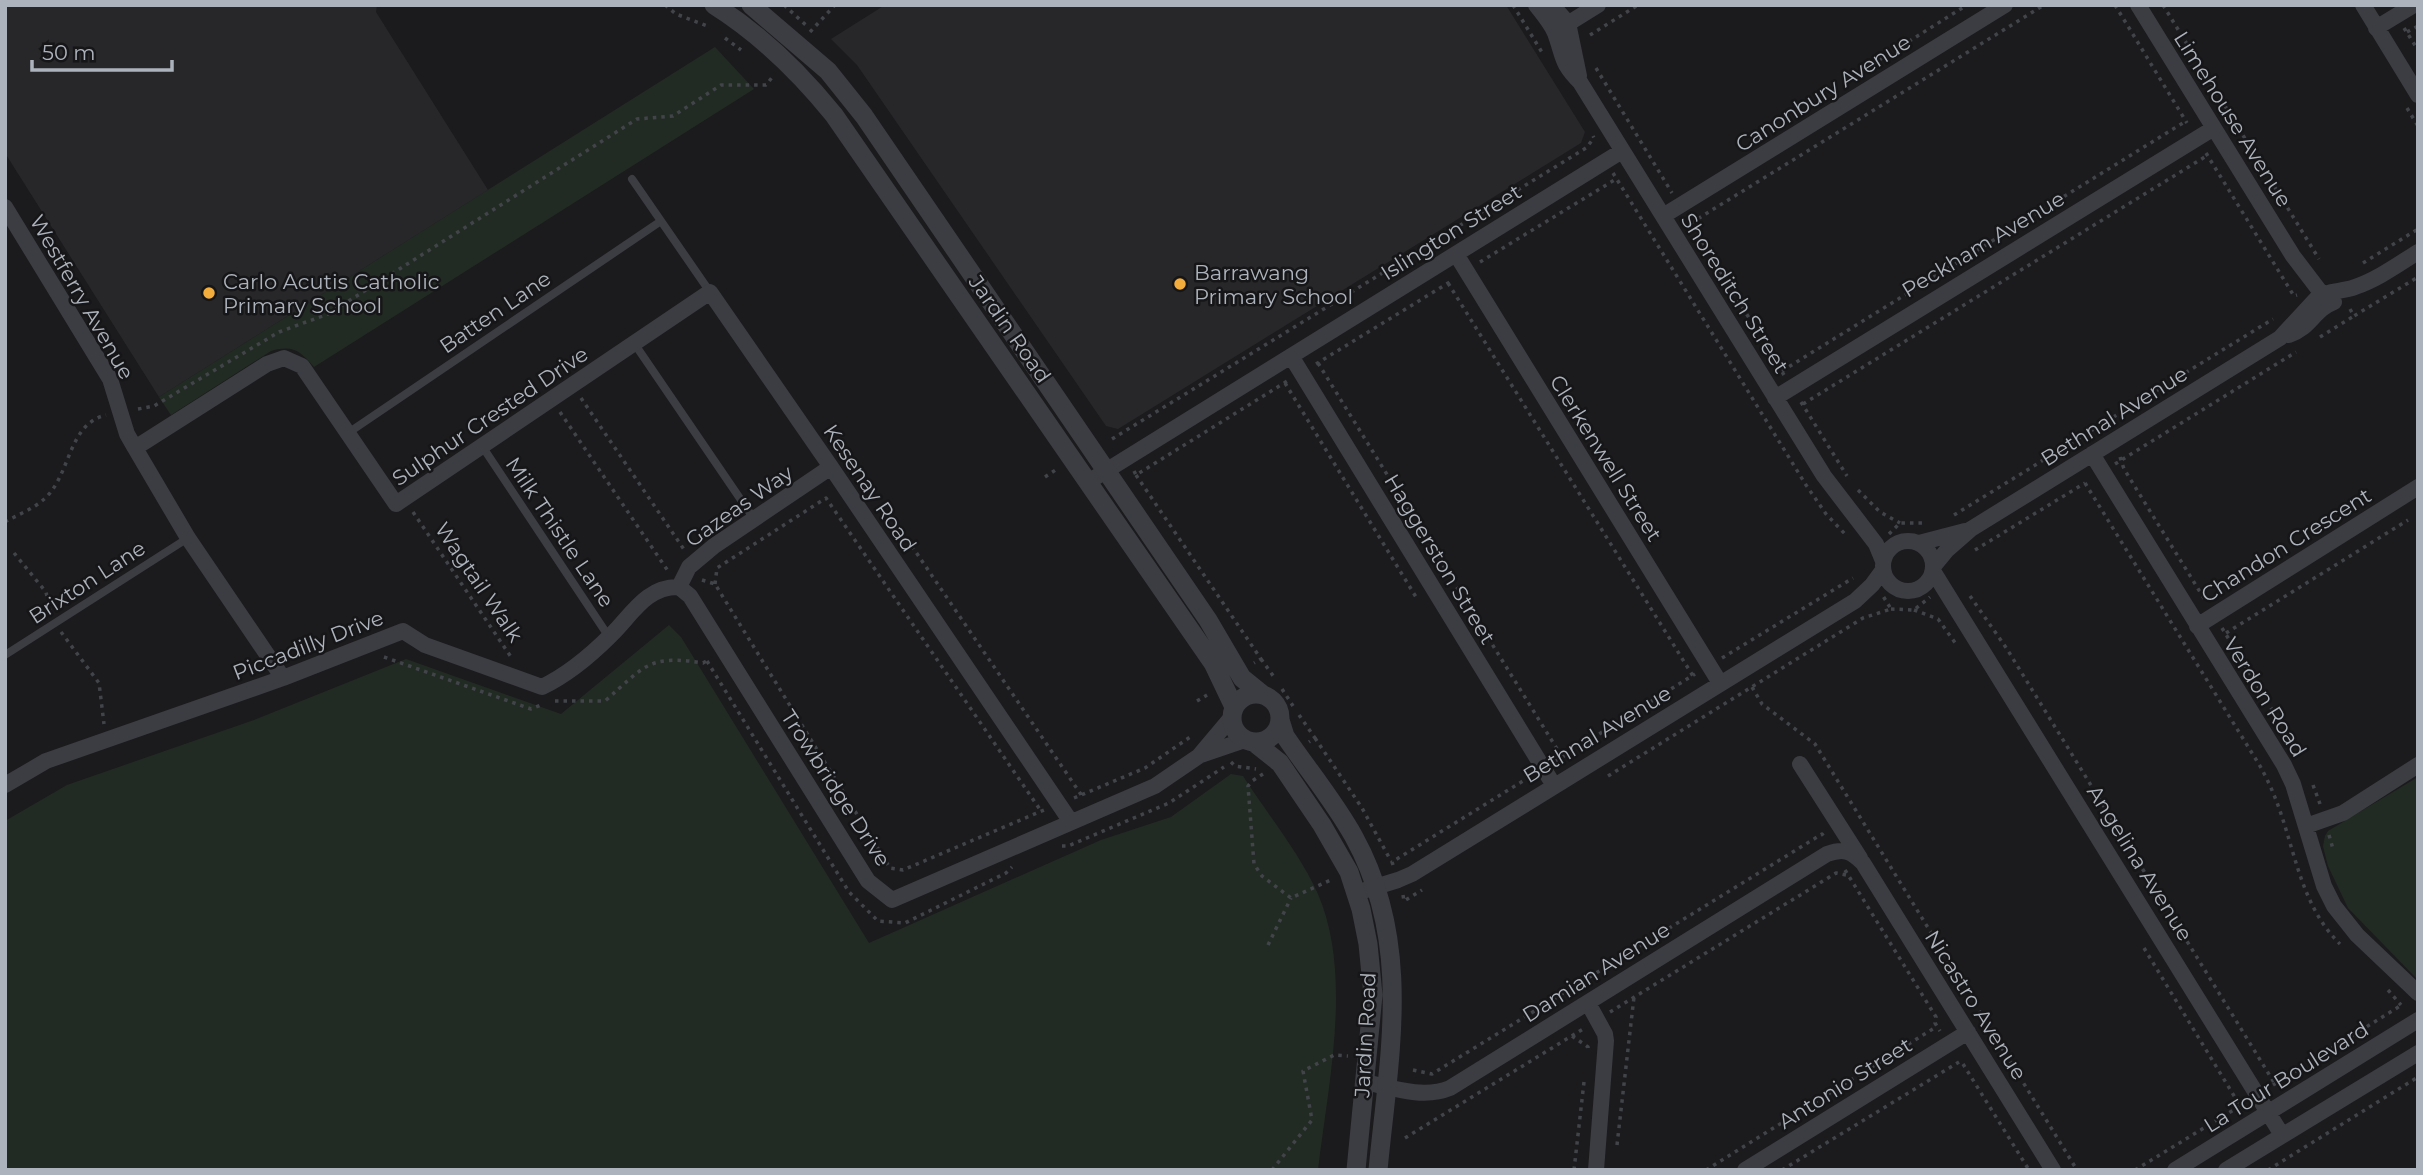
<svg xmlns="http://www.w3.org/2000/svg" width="2423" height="1175" font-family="Montserrat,sans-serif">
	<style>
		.built { fill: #27272a }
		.green { fill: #222b23 }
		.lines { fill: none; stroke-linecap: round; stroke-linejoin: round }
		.path { stroke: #414449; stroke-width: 3.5; stroke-dasharray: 3.5 5; stroke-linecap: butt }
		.service { stroke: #3c3d42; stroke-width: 8 }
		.minor { stroke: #3c3d42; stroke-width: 16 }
		.tertiary { stroke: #3c3d42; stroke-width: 19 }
		.poi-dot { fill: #f3ad3c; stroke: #161618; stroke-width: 2.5 }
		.labels { text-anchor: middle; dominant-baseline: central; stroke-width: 5; stroke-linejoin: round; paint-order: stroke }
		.street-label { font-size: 21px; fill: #adb3bc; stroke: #161618 }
		.poi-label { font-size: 21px; fill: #adb3bc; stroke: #161618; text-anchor: start }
	</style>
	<rect width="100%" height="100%" fill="#1b1b1d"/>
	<path class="built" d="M5 5H377L376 12 488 190 159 397 5 153Z
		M885 5H1506L1585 132 1581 143 1118 429 1106 426 857 65 831 39Z"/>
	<path class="green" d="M715 47 754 89 314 367C299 350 293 345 271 351L171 415 159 397Z
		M669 625 681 637 869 943 1101 840 1171 817 1231 774 1243 776C1268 815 1299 852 1318 894 1353 976 1328 1084 1318 1170H5V821L67 785 254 720 406 659 561 714Z
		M2418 777V980L2348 908 2328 866 2323 846 2325 836 2328 831Z"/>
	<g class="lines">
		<path class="path" d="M665 5 676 14 710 27
			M784 5 808 27
			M1513 5 1543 54
			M2115 5 2187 123
			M2163 5 2319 259
			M2404 28 2418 50
			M810 32 835 5
			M2407 32 2418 26
			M1590 35 1638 5
			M725 38 741 50
			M1596 68 1672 193
			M1844 82 1967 5
			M2407 108 2418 126
			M2206 153 2294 296 2297 295
			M1613 173 1806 485 1826 514 1845 534
			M1689 220 1784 375
			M1691 223 2044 5
			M1480 262 1616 179
			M2363 263 2418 229
			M1448 283 1693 676
			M2350 309 2354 316 2418 277
			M2320 337 2354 316
			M1318 363 1562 757
			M1316 364 1453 280
			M1782 371 2186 121
			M1285 383 1416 597
			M581 398 685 551
			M1801 402 1847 476
			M1803 404 2208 155
			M138 409 154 406 279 332 328 314 637 119 673 116 721 85H766L774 75
			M560 412 668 571
			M1112 439 1586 148 1594 138 1593 136
			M2120 457 2124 469 2205 600
			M2115 464 2296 352
			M1134 471 1136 475 1289 380
			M1136 475 1261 659 1254 663
			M1045 477 1057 469
			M2085 483 2260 766C2265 775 2270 785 2274 795 2295 846 2299 904 2340 944
			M1858 490 1880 512 1900 523
			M413 512 511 657
			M1954 515 2273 319
			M5 522C17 515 33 509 43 500 71 477 67 424 106 415
			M1889 534 1900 523H1922
			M907 539 1082 796
			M1975 550 2085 483
			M14 553 46 592 50 610
			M702 580 715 584 890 868 903 870 1044 810
			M715 584 717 568 826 498 1041 811
			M1970 596 2007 649 2275 1084
			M1891 609 1914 610 1930 597
			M1914 610 1938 619 1956 644
			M2222 628 2298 752
			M61 632 99 683 104 724
			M2226 633 2408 520
			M384 657 531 709 541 705
			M1722 658 1853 578
			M1261 659 1274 677
			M707 661 849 892 878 921 905 923 1006 873 1012 867
			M1752 687 1762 704 1815 744 2077 1170
			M1282 689 1293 706
			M555 701H605C644 667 648 654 703 663L710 659
			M1197 701 1207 695
			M1299 715 1315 738 1309 742
			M1315 738 1362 808 1391 861
			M1556 761 1695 674
			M1231 762 1235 766 1256 769
			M1263 774 1252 781 1248 786 1254 864 1262 876 1291 898 1333 879
			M1608 776 1863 618 1891 609 1883 596
			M2313 785 2320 804
			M1074 798 1145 768 1193 735
			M2329 835 2333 849H2331
			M1062 846H1068L1169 803 1224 767
			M1393 865 1392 862 1531 776
			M1845 870 1936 1017 1935 1023 1940 1031
			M1403 895 1404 901 1422 890
			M1268 945 1291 898
			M2144 948 2242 1109
			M2388 990 2401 1005
			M1610 1012 1836 873 1846 875
			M1572 1036 1588 1047V1050
			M1963 1064 2029 1170
			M1413 1070 1432 1074 1822 834 1824 837
			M2273 1085 2400 1006
			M1405 1138 1583 1029
			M1617 1145 1634 997
			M1272 1170 1312 1120 1303 1071 1334 1055 1348 1056
			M1574 1170 1584 1082
			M1706 1170 1936 1027
			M1782 1170 1959 1062
			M2135 1170 2240 1106
			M2268 1170 2418 1077"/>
		<path class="service" d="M632 179 710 292
			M634 343 754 519
			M348 433 661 221
			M482 446 609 637
			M5 655 188 538"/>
		<path class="minor" d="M1536 5C1543 14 1551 23 1555 33 1564 57 1560 62 1580 82L1824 476 1876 544 1883 561
			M1552 5 1568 23 1579 76
			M2138 5 2293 256 2322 294 2324 302
			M2363 5 2418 95
			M1561 28 1598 5
			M2376 28 2414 5
			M5 207 110 379 127 434 135 448
			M1663 216 2005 5
			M1456 254 1720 683
			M2289 335C2312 327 2313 310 2334 302
			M1291 356 1553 784
			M1775 398 2214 128
			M2092 454 2284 765 2293 784 2324 886 2334 906 2357 935 2418 993
			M1088 482 1622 151
			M1883 566a25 25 0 1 1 50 0a25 25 0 1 1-50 0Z
			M1919 543 1965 531
			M1933 567 1947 550 1971 529 2280 338 2318 297C2329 290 2342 292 2355 287 2378 279 2397 265 2418 252
			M1933 571 2282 1135
			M679 587 690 596 868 881 892 900 1155 786 1199 756 1231 718
			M679 587 689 567 714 546 831 467
			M2197 626 2418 487
			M283 678 188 538 135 448 267 364 284 358 302 366 396 504 710 292 831 467 1071 822
			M1201 755 1245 740
			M1800 764 1860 858
			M5 785 46 761 283 678 403 631 425 645 542 687C567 675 591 655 611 635 631 616 646 586 679 587
			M2306 826 2343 813 2418 765
			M1356 893 1398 880 1412 874 1855 601 1872 585 1883 570
			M1588 1003 1605 1034 1606 1041 1596 1170
			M1365 1082C1392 1088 1424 1099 1450 1088L1827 854C1844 848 1851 851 1863 863L2053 1170
			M1745 1170 1968 1032
			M2175 1170 2418 1020
			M2226 1170 2418 1053"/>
		<path class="tertiary" d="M714 5C760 34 800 73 834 115L1213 663 1234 707
			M751 5 828 71 864 116 1208 620 1242 678 1263 695
			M1232 718a24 24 0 1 1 48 0a24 24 0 1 1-48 0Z
			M1280 720 1285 736C1308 770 1334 801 1354 837 1413 944 1389 1055 1378 1170
			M1255 743 1280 763 1322 825 1349 872 1361 909 1368 944 1373 995 1356 1170"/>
	</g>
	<g class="poi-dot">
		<circle cx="1180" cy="284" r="7"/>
		<circle cx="209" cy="293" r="7"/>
	</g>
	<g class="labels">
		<g class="street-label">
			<text transform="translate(1823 93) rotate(-32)">Canonbury Avenue</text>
			<text transform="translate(2233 119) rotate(58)">Limehouse Avenue</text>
			<text transform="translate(1451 232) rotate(-32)">Islington Street</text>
			<text transform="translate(1983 244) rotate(-31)">Peckham Avenue</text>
			<text transform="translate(1735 293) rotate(58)">Shoreditch Street</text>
			<text transform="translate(82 297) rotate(60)">Westferry Avenue</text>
			<text transform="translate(495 312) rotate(-34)">Batten Lane</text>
			<text transform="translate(1010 329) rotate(55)">Jardin Road</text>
			<text transform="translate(490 416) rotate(-34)">Sulphur Crested Drive</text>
			<text transform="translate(2114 416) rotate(-32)">Bethnal Avenue</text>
			<text transform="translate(1606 458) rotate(58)">Clerkenwell Street</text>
			<text transform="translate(870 488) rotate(56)">Kesenay Road</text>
			<text transform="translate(739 506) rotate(-35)">Gazeas Way</text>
			<text transform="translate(560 532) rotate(56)">Milk Thistle Lane</text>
			<text transform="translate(2286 545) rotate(-32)">Chandon Crescent</text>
			<text transform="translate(1440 559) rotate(59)">Haggerston Street</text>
			<text transform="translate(87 582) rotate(-33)">Brixton Lane</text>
			<text transform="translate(479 582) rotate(56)">Wagtail Walk</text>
			<text transform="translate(308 645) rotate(-21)">Piccadilly Drive</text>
			<text transform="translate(2265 697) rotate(58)">Verdon Road</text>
			<text transform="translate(1597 734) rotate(-31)">Bethnal Avenue</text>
			<text transform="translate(836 788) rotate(57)">Trowbridge Drive</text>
			<text transform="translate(2140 863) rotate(58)">Angelina Avenue</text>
			<text transform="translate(1596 972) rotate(-32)">Damian Avenue</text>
			<text transform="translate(1976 1005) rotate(58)">Nicastro Avenue</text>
			<text transform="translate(1365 1035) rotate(-87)">Jardin Road</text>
			<text transform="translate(2286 1077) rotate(-32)">La Tour Boulevard</text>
			<text transform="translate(1845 1083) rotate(-32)">Antonio Street</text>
		</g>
		<g class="poi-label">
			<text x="1194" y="272">Barrawang<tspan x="1194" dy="24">Primary School</tspan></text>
			<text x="223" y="281">Carlo Acutis Catholic<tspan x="223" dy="24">Primary School</tspan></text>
		</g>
	</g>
	<rect width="2423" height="1175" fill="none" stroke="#adb3bc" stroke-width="14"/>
	<path d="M32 60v10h140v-10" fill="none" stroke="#adb3bc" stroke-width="3.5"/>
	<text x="42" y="60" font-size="21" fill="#adb3bc" stroke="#161618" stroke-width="5" paint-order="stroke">50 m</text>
</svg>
